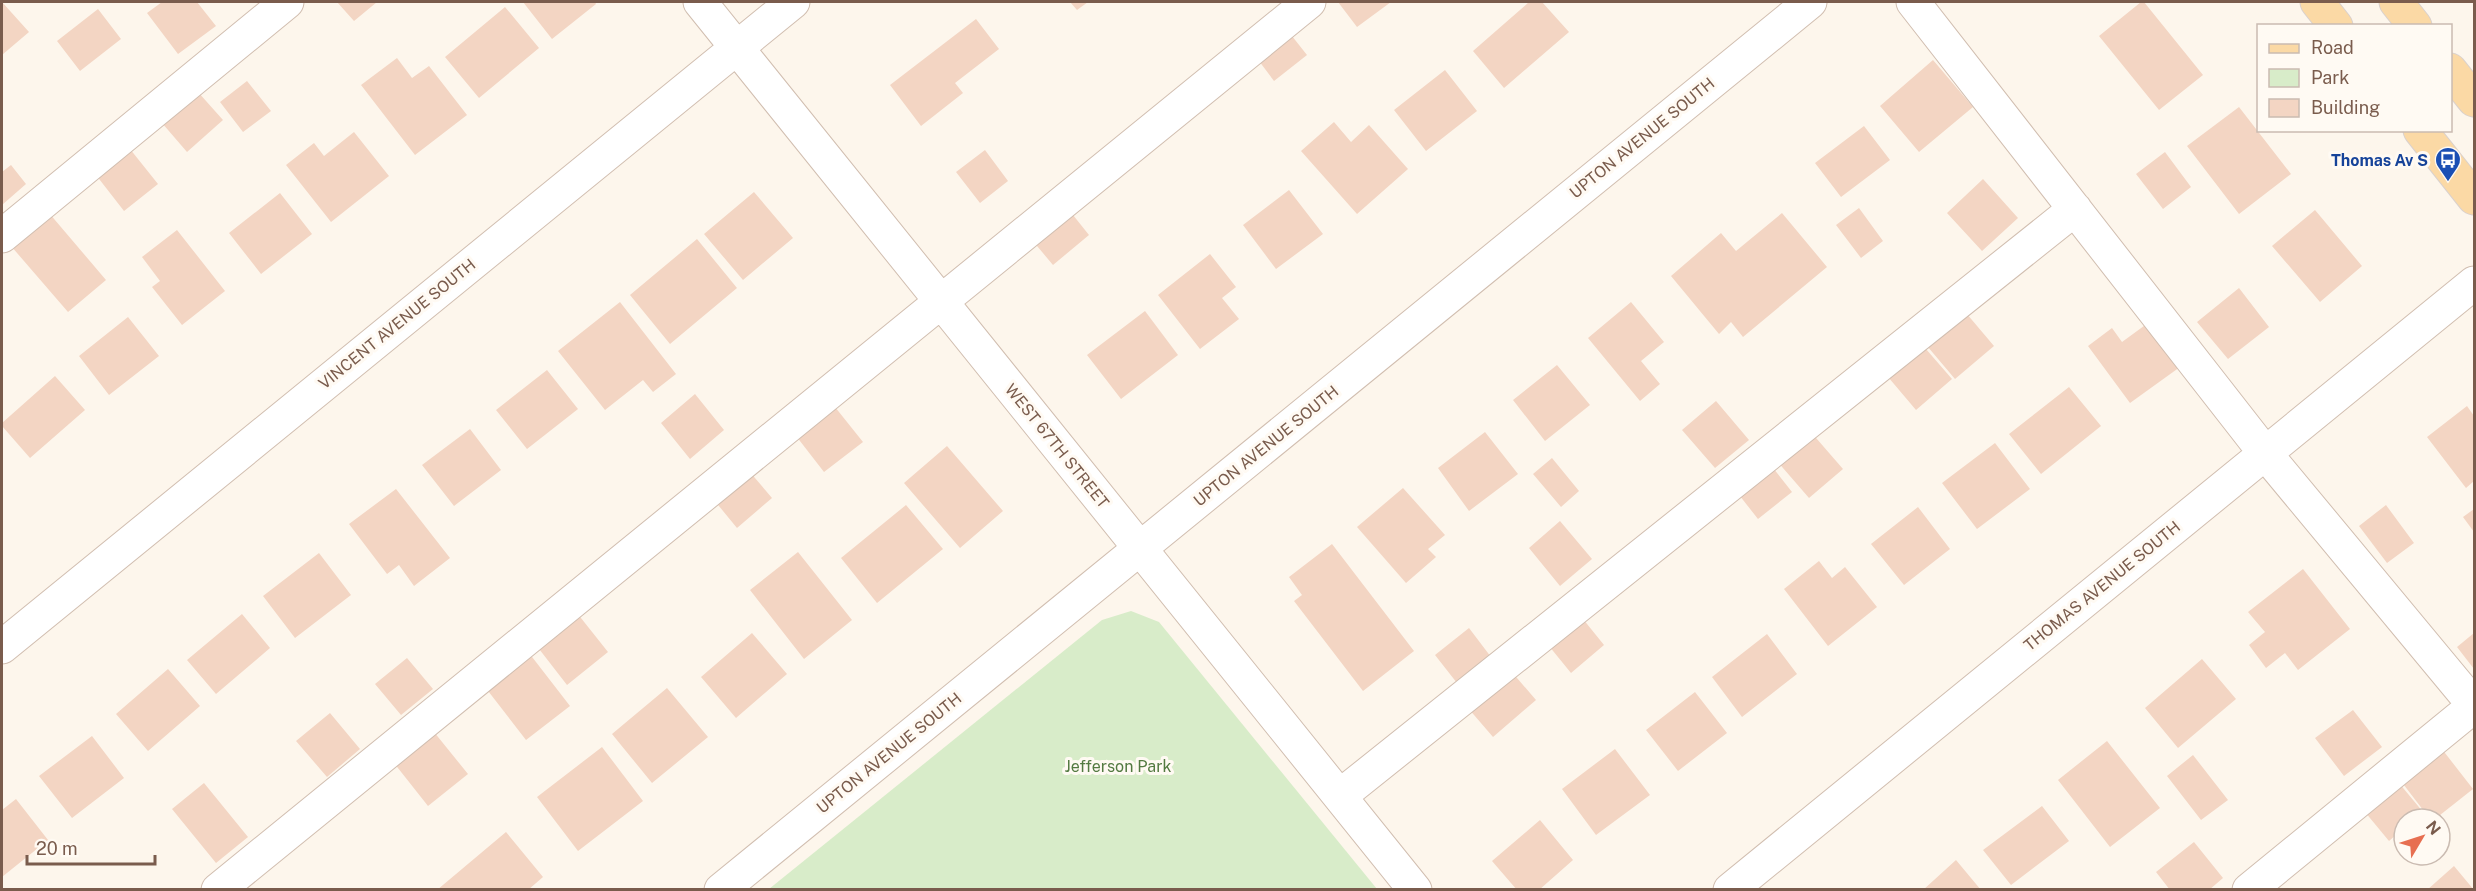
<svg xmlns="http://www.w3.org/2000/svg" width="2476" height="891" font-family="'Public Sans',sans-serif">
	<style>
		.green { fill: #d8ecc9 }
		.building { fill: #f3d5c3 }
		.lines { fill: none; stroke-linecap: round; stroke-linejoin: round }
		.minor-casing { stroke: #d1beb0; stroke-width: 35 }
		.major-casing { stroke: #dad1cd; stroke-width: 35 }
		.minor { stroke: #fff; stroke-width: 33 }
		.major { stroke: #fbd9a5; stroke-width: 33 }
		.labels { text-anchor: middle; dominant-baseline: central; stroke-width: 6; stroke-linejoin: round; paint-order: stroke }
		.street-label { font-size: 16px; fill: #7a5c4d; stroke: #fffaf3 }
		.transit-label { font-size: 16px; font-weight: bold; fill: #164399; stroke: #fffaf3; text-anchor: end }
		.park-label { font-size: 16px; fill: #537a41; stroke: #fffaf3 }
	</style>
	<rect width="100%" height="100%" fill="#fdf6ec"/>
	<path class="green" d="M1131 611 1159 622 1377 889H769L1102 620Z"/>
	<path class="building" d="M2 2 29 32 2 55Z
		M162 2H197L216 26 178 54 147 13Z
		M337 2H377L354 21Z
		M523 2H595L596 4 552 39Z
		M1070 2H1088L1077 10Z
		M1338 2H1391L1357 27Z
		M1529 2H1542L1569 32 1504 88 1473 51Z
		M2141 2H2144L2203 75 2159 110 2099 36Z
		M505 7 539 48 479 98 445 57Z
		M98 9 121 39 80 71 57 41Z
		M976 19 999 49 955 83 963 93 921 126 890 85Z
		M1288 31 1307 55 1274 81 1256 57Z
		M397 58 412 78 429 66 467 115 415 155 361 85Z
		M1933 60 1973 107 1919 152 1880 106Z
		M1445 70 1477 111 1426 151 1394 110Z
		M247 81 271 111 243 132 220 102Z
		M198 92 223 120 187 152 162 123Z
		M2239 107 2291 174 2239 214 2187 146Z
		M1334 122 1351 142 1369 125 1408 169 1357 214 1301 151Z
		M1864 126 1890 160 1841 197 1815 163Z
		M354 132 389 176 331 222 286 165 314 143 324 156Z
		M130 149 158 184 124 211 96 175Z
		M985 150 1008 181 980 203 956 172Z
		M2165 152 2191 187 2163 209 2136 174Z
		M11 165 26 184 2 205V172Z
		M1983 179 2018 218 1982 251 1947 213Z
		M1289 190 1323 234 1276 269 1243 225Z
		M754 192 793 238 743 280 704 234Z
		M280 193 312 234 261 274 229 233Z
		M1859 208 1883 241 1861 258 1836 225Z
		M1069 210 1089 235 1053 265 1032 240Z
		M2315 210 2362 266 2320 302 2272 246Z
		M49 213 106 280 68 312 11 246Z
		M1782 213 1827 267 1743 337 1731 322 1719 334 1671 276 1721 233 1736 251Z
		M177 230 225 291 182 325 152 287 160 281 142 257Z
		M697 239 737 288 670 344 630 295Z
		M1210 254 1236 287 1222 298 1239 319 1200 349 1158 295Z
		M2239 288 2269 327 2228 359 2197 322Z
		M620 302 676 374 653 392 643 380 605 410 558 351Z
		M1631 302 1664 342 1641 361 1660 384 1640 401 1588 338Z
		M1961 307 1994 346 1955 379 1922 340Z
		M1145 311 1178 355 1121 399 1087 355Z
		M128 317 159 356 109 395 79 356Z
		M2148 323 2180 367 2130 403 2088 346 2112 328 2122 342Z
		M1919 341 1952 379 1916 410 1883 371Z
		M1557 365 1590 405 1545 441 1513 400Z
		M547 370 578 409 527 449 496 410Z
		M55 376 85 410 30 458 2 426V423Z
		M2069 387 2101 426 2041 474 2009 434Z
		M695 394 724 430 690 459 661 423Z
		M1716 401 1749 440 1715 468 1682 430Z
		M831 402 863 442 824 472 793 432Z
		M2467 406 2474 416V481L2466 488 2427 437Z
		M470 429 501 470 454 506 422 465Z
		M1810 431 1843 469 1809 498 1776 460Z
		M1485 432 1518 474 1469 511 1438 468Z
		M1995 443 2030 489 1977 529 1942 483Z
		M947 446 1003 511 960 548 904 483Z
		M1552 458 1579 491 1561 507 1533 474Z
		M1770 464 1792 492 1758 519 1736 491Z
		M749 471 772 498 737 528 714 500Z
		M1403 488 1445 535 1428 549 1436 557 1406 583 1357 527Z
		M396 489 450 558 414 586 399 565 387 574 349 524Z
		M906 505 943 549 877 603 841 558Z
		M2386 505 2414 543 2387 563 2359 526Z
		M1918 507 1950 549 1904 585 1871 544Z
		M2474 509V532L2463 517Z
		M1560 521 1592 559 1560 586 1529 548Z
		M1332 544 1414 651 1363 691 1294 601 1302 595 1289 577Z
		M798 552 852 620 804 659 750 590Z
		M319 553 351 595 295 638 263 596Z
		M1819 561 1832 578 1845 567 1877 607 1828 646 1784 589Z
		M2303 569 2350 629 2298 670 2285 653 2266 668 2249 645 2265 632 2248 612Z
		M577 613 608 652 567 685 536 645Z
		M242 614 270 648 216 694 187 660Z
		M1583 619 1604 645 1571 673 1549 646Z
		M1469 628 1491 657 1457 683 1435 655Z
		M752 633 787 674 736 718 701 677Z
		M2474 633V669L2457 647Z
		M1767 634 1797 674 1742 717 1712 677Z
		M529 653 570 706 526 740 485 687Z
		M407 658 433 689 401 715 375 684Z
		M2202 659 2236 699 2178 748 2145 708Z
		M168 669 200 706 148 751 116 714Z
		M1511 671 1536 700 1493 737 1468 708Z
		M667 688 708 737 652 783 612 734Z
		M1695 692 1727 733 1678 771 1646 730Z
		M2353 710 2382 747 2344 776 2315 738Z
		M330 713 360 749 327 777 296 741Z
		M434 732 468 774 428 806 394 763Z
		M92 736 124 778 72 818 39 776Z
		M2107 741 2160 808 2110 847 2058 780Z
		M2438 744 2473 789 2435 819H2430L2397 776Z
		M602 747 643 801 578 851 537 797Z
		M1615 749 1650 795 1596 835 1562 789Z
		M2193 755 2228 800 2201 820 2167 776Z
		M2394 777 2423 812 2415 819H2404V828L2389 841 2360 806Z
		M204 783 248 837 216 863 172 809Z
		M16 799 48 840 2 877V810Z
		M2042 806 2069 841 2011 885 1983 850Z
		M1540 820 1573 860 1539 890H1517L1492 861Z
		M506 832 543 877 528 890H437Z
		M2194 842 2223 878 2209 890H2170L2156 872Z
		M1956 860 1981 890H1923Z
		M2454 866 2474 890H2427Z"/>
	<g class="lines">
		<defs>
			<path id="minor" d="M700 2 1415 890
				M1913 2 2265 453 2474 705
				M2 236 287 2
				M2 647 793 2
				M1340 796 2075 209
				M218 890 1309 2
				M721 890 1810 2
				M1730 890 2474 283
				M2249 890 2474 706"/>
			<path id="major" d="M2317 2 2336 26
				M2396 2 2415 26
				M2450 70 2474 100
				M2420 130 2474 198"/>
		</defs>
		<use href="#minor" class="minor-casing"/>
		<use href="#major" class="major-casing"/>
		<use href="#minor" class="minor"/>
		<use href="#major" class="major"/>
	</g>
	<defs>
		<symbol id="bus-pin" viewBox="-11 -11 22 30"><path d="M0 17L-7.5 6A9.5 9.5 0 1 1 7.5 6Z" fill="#1a4fb4" stroke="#fffaf3"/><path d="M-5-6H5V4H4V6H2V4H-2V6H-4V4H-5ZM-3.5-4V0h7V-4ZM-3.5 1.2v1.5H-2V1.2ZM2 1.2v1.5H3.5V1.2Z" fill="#fff"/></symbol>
	</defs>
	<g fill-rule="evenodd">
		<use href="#bus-pin" x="2433" y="145" width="30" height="40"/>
	</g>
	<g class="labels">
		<g class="street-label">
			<text transform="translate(1642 138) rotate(-39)">UPTON AVENUE SOUTH</text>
			<text transform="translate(397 324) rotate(-39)">VINCENT AVENUE SOUTH</text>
			<text transform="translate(1057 446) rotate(51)">WEST 67TH STREET</text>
			<text transform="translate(1266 446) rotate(-39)">UPTON AVENUE SOUTH</text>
			<text transform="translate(2102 586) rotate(-39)">THOMAS AVENUE SOUTH</text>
			<text transform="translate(889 753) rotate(-39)">UPTON AVENUE SOUTH</text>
		</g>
		<g class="transit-label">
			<text x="2428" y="160">Thomas Av S</text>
		</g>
		<g class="park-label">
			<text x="1118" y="766">Jefferson Park</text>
		</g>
	</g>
	<rect width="2476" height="891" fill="none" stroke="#7a5c4d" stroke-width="6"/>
	<rect x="2257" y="24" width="195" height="108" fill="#fffaf3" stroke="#cabbb1" stroke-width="1.5"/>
	<rect x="2269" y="44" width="30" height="9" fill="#fbd9a5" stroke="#cabbb1" stroke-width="1.5"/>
	<text x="2311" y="54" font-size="18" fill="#7a5c4d">Road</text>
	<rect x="2269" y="69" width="30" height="18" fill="#d8ecc9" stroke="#cabbb1" stroke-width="1.5"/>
	<text x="2311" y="84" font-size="18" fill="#7a5c4d">Park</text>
	<rect x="2269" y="99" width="30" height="18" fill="#f3d5c3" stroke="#cabbb1" stroke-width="1.5"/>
	<text x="2311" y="114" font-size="18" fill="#7a5c4d">Building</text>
	<g transform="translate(2422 837) rotate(51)"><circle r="28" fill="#fffaf3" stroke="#cabbb1" stroke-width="1.5"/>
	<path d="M0-4.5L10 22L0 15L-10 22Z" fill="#e76f51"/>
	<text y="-9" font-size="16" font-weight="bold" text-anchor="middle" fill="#7a5c4d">N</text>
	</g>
	<path d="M27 855v9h128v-9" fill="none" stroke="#7a5c4d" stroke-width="3"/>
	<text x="36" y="855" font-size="18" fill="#7a5c4d" stroke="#fffaf3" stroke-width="4.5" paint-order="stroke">20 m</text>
</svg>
